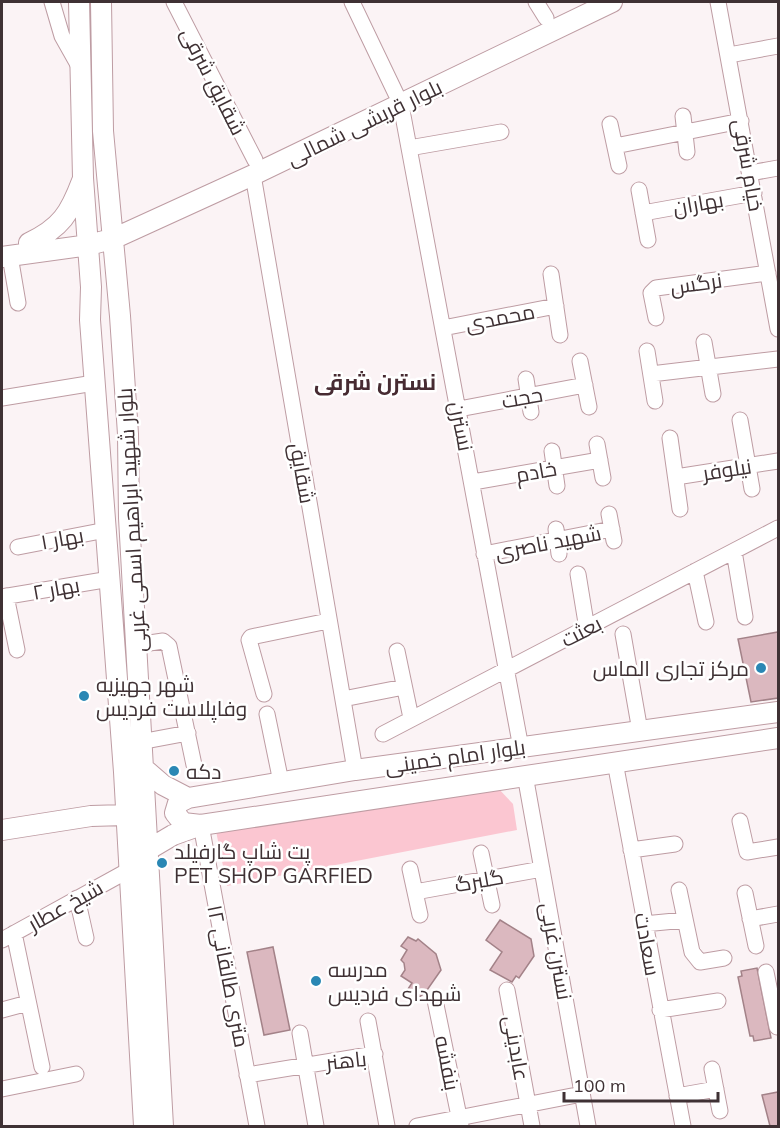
<svg xmlns="http://www.w3.org/2000/svg" width="780" height="1128" font-family="Mulish,Cairo,sans-serif">
	<style>
		.green { fill: #fbc6d1 }
		.building { fill: #dbb8bf; stroke: #a38288; stroke-width: 1.5 }
		.lines { fill: none; stroke-linecap: round; stroke-linejoin: round }
		.minor-casing { stroke: #be9ca3; stroke-width: 17 }
		.major-casing { stroke: #be9ca3; stroke-width: 22 }
		.minor { stroke: #fff; stroke-width: 15 }
		.major { stroke: #fff; stroke-width: 20 }
		.poi-dot { fill: #2a87b4; stroke: #fff; stroke-width: 2 }
		.labels { text-anchor: middle; dominant-baseline: central; stroke-width: 5; stroke-linejoin: round; paint-order: stroke }
		.street-label { font-size: 21px; fill: #3f3134; stroke: #fff }
		.poi-label { font-size: 21px; fill: #3f3134; stroke: #fff; text-anchor: start }
		.neighbourhood-label { font-size: 22px; font-weight: bold; fill: #472b32; stroke: #fff }
	</style>
	<rect width="100%" height="100%" fill="#fbf3f5"/>
	<path class="green" d="M497 787 513 804 517 830 227 886 216 831Z"/>
	<path class="building" d="M778 632V698L751 702 738 639Z
		M500 920 531 939 534 956 519 978 516 976 512 982 490 970 502 952 486 940Z
		M408 937 416 941 418 939 436 954 441 970 425 993 419 997 408 989 412 983 401 976 405 970 404 963 401 960 407 950 401 946Z
		M273 947 290 1030 264 1035 247 952Z
		M757 968 771 1038 754 1041 753 1036H750L738 977 742 976 741 971Z
		M778 1092V1126H770L762 1095Z"/>
	<g class="lines">
		<defs>
			<path id="minor" d="M52 2 62 36 80 68
				M174 2 255 160
				M352 2 396 94
				M536 2 546 18
				M718 2 778 329
				M729 55 778 46
				M401 105 521 748
				M683 116 687 152
				M610 124 619 166
				M615 146 741 121
				M409 148 501 132
				M750 173 778 168
				M253 175 355 770
				M639 190 648 240
				M643 213 754 193
				M10 256 18 303
				M551 274 560 335
				M656 318 651 293 656 288 768 273
				M443 328 556 306
				M704 342 713 394
				M647 351 655 401
				M580 361 589 407
				M651 374 778 359
				M526 379 531 412
				M2 398 94 383
				M459 409 585 385
				M740 420 752 489
				M670 438 680 509
				M597 444 603 478
				M552 451 557 486
				M676 477 778 461
				M473 482 600 460
				M609 514 614 541
				M556 529 559 554
				M18 547 106 530
				M734 551 745 617
				M484 554 612 529
				M695 571 706 622
				M578 574 587 629
				M6 596 17 650
				M2 597 110 579
				M623 634 640 731
				M136 645 163 641 169 646 194 765
				M397 651 411 718
				M264 694 249 640 251 637 328 621
				M343 699 404 687
				M267 714 281 782
				M383 734 778 528
				M140 742 188 733
				M615 762 683 1126
				M525 775 588 1126
				M740 821 747 852 778 847
				M201 825 257 1126
				M631 850 675 844
				M481 853 492 905
				M410 869 420 915
				M679 890 692 952 700 962 724 958
				M415 892 542 869
				M745 893 756 946
				M77 898 86 938
				M750 919 778 914
				M644 924 685 920
				M14 933 42 1067
				M2 940 129 870
				M766 972 777 1027
				M507 990 532 1126
				M435 1000 461 1126
				M2 1010 28 1003
				M660 1010 718 1001
				M368 1021 387 1126
				M300 1033 316 1126
				M712 1069 720 1111
				M247 1075 375 1054
				M2 1089 76 1074
				M677 1096 716 1089
				M417 1126 582 1094"/>
			<path id="major" d="M79 2 83 178 91 287 90 320 124 772 144 1126
				M101 2 103 131 120 316 128 434 129 518 163 1126
				M29 243C61 228 70 213 82 181
				M2 257 89 245 115 238 253 175 612 2
				M142 767 163 785 188 798 355 770 778 712
				M188 798 178 803 175 813 183 823 201 825
				M2 830 91 816 125 815
				M146 851 173 835 201 825 778 738"/>
		</defs>
		<use href="#minor" class="minor-casing"/>
		<use href="#major" class="major-casing"/>
		<use href="#minor" class="minor"/>
		<use href="#major" class="major"/>
	</g>
	<g class="poi-dot">
		<circle cx="761" cy="668" r="6"/>
		<circle cx="84" cy="696" r="6"/>
		<circle cx="174" cy="771" r="6"/>
		<circle cx="162" cy="863" r="6"/>
		<circle cx="316" cy="981" r="6"/>
	</g>
	<g class="labels">
		<g class="street-label">
			<text transform="translate(214 81) rotate(63)">شقایق شرقی</text>
			<text transform="translate(364 122) rotate(-26)">بلوار قریشی شمالی</text>
			<text transform="translate(749 165) rotate(80)">خیام شرقی</text>
			<text transform="translate(698 203) rotate(-10)">بهاران</text>
			<text transform="translate(696 283) rotate(-8)">نرگس</text>
			<text transform="translate(500 317) rotate(-11)">محمدی</text>
			<text transform="translate(522 397) rotate(-10)">حجت</text>
			<text transform="translate(462 426) rotate(79)">نسترن</text>
			<text transform="translate(727 469) rotate(-9)">نیلوفر</text>
			<text transform="translate(536 471) rotate(-10)">خادم</text>
			<text transform="translate(303 473) rotate(80)">شقایق</text>
			<text transform="translate(131 520) rotate(-93)">بلوار شهید ابراهیم اسمی غربی</text>
			<text transform="translate(62 538) rotate(-10)">بهار ۱</text>
			<text transform="translate(548 542) rotate(-11)">شهید ناصری</text>
			<text transform="translate(56 588) rotate(-10)">بهار ۲</text>
			<text transform="translate(581 631) rotate(-27)">بعثت</text>
			<text transform="translate(455 756) rotate(-8)">بلوار امام خمینی</text>
			<text transform="translate(479 880) rotate(-10)">گلبرگ</text>
			<text transform="translate(65 905) rotate(-29)">شیخ عطار</text>
			<text transform="translate(648 944) rotate(80)">سعادت</text>
			<text transform="translate(557 951) rotate(80)">نسترن غربی</text>
			<text transform="translate(229 976) rotate(79)">۱۲ متری طالقانی</text>
			<text transform="translate(517 1048) rotate(80)">عابدینی</text>
			<text transform="translate(346 1060) rotate(-6)">باهنر</text>
			<text transform="translate(448 1063) rotate(79)">بنفشه</text>
		</g>
		<g class="poi-label">
			<text x="749" y="668" text-anchor="end">مرکز تجاری الماس</text>
			<text x="96" y="684">شهر جهیزیه<tspan x="96" dy="24">وفاپلاست فردیس</tspan></text>
			<text x="186" y="771">دکه</text>
			<text x="174" y="851">پت شاپ گارفیلد<tspan x="174" dy="24">PET SHOP GARFIED</tspan></text>
			<text x="328" y="969">مدرسه<tspan x="328" dy="24">شهدای فردیس</tspan></text>
		</g>
		<g class="neighbourhood-label">
			<text x="375" y="382">نسترن شرقی</text>
		</g>
	</g>
	<rect width="780" height="1128" fill="none" stroke="#3f3134" stroke-width="6"/>
	<path d="M564 1092v9h154v-9" fill="none" stroke="#3f3134" stroke-width="3"/>
	<text x="573" y="1092" font-size="18" fill="#3f3134" stroke="#ffffff" stroke-width="4.5" paint-order="stroke">100 m</text>
</svg>
